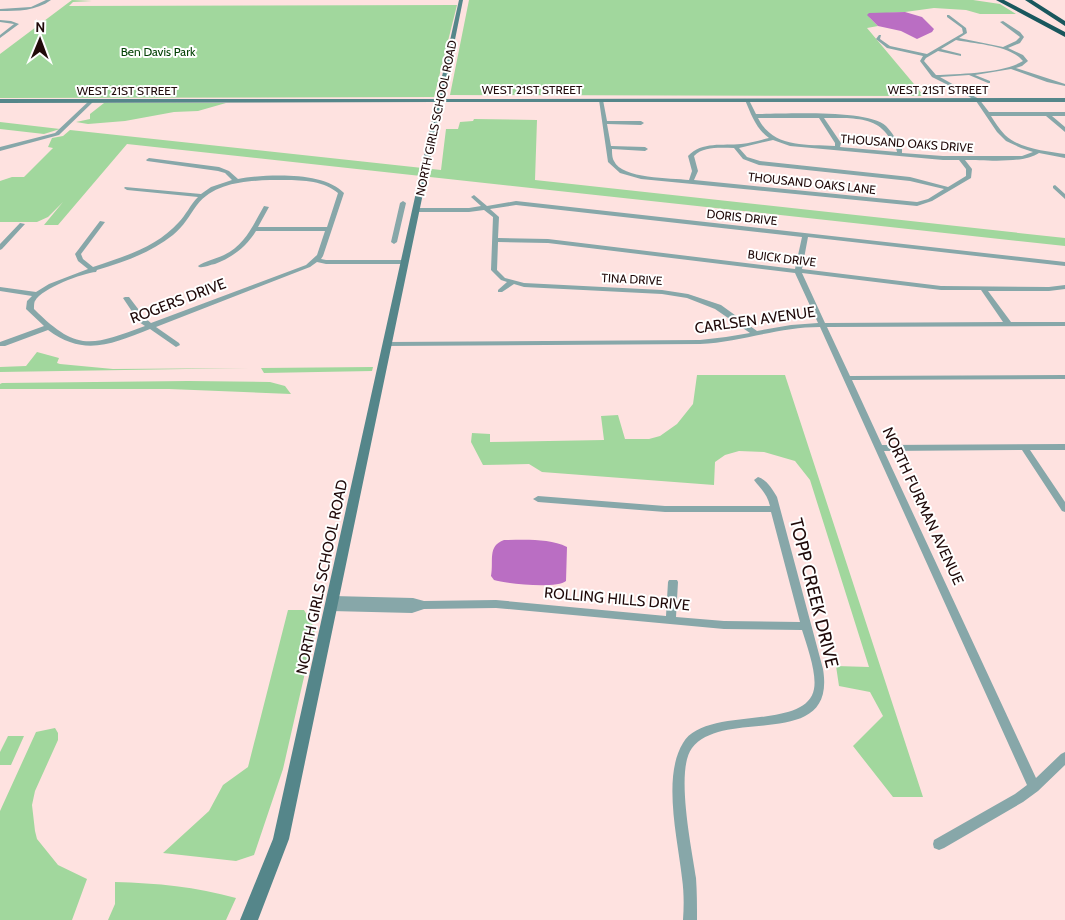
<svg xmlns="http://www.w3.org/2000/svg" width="1065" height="920" font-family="Cabin,sans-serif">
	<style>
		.green { fill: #a1d79d }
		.water { fill: #ba6ec3 }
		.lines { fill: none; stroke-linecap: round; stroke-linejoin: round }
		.street { fill: #87a7a9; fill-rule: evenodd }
		.secondary { fill: #55868a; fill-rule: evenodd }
		.highway { fill: #19575d; fill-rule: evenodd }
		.labels { text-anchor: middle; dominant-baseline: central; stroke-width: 4; stroke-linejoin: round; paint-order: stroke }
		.far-park-label { font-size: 12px; fill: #034105; stroke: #fff }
		.far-street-label { font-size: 12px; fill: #200a0a; stroke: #fff }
		.street-label { font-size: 15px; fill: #200a0a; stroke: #fff }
		.near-street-label { font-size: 18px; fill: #200a0a; stroke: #fff }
	</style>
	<rect width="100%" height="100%" fill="#fee2e0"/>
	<path class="green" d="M72 0 92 1 73 2 69 6 457 5 434 97 0 98V54Z
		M469 0H973L1000 4 1016 14H980L966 10 934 8 905 12 868 14 870 18 878 26 867 28 924 96 450 95Z
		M104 103H226L198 111 174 112 125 121 88 124 76 122 90 119V114Z
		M474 119 537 120 535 180 1065 238V246L127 144 58 225H44L63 202 48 217 37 222H0V181L12 177H24L53 148 48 147 52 138 63 136 70 130 441 170 446 129H458L460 122 473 121Z
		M0 122 60 129 44 134 0 129Z
		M37 352 59 358 57 363 60 364 113 369 249 368 0 372V367L26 366Z
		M373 367 372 371 264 373 261 368Z
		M697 375H785L923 797H893L853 746 883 716 870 692 839 686 836 666 869 667 810 480 795 461 764 452 739 451 725 455 715 462 714 485 542 472 529 464 483 465 471 442 472 433 490 434V442L604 440 601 416 618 415 625 439H649L660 436 677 424 693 404Z
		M188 381 270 382 285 386 291 394 169 389H0V384L2 383Z
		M288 610H304L315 629 283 769 254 855 236 861 163 853 209 811 223 785 248 767Z
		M55 728 58 733V740L35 791 32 805 35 831 37 839 58 865 87 879 72 920H0V811L36 732Z
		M8 736H24L11 765H0V752Z
		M115 882C157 883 196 887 236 898L226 920H108L115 904Z"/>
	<path class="water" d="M905 12 922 17 934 29 932 32 917 39 901 31 878 26 867 15 869 13Z
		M504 540C524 540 549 538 567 547L566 581C557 589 507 584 494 580L491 576C494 561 487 546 504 540Z"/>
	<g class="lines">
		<path class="street" d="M46 0H51C36 11 18 11 0 11V9L31 7Z
			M947 15H949L966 28 967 33 959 38 1003 47 1016 41 1020 37 1000 22 1003 21 1020 32 1024 37 1020 43 1008 48 1023 55 1028 61 1022 66 1016 68 1065 84V86L1047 82 1011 69 975 75 990 81V83H988L969 75 940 77 979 99 989 112H1065V116H1052L1065 127V132L1046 116H991C995 122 999 129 1005 135 1020 149 1046 151 1065 154V158L1039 153C1023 164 985 160 965 160L972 169 971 178 932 201 917 206 641 179 620 173 608 162 599 100 601 99 603 100 607 121H641L644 123 641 125 607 124 611 146 645 147 648 149 645 151 612 149C612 152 612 158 614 161 622 179 671 178 689 180L692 171 688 156C702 141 723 146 741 144 751 143 760 140 769 138 756 129 751 114 745 100L747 99 749 100 756 114C783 114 868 109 886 126 892 132 897 141 902 148V153L943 156H1022L1033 152 1021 148 1006 141 997 132 976 101 960 91 932 77 920 61 923 56 887 48 876 39 879 35H881L880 39 890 46 927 54 963 33 962 28 947 17ZM956 40C975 44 1010 45 1023 61 1004 73 959 74 936 75L924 61 926 58 938 51 961 56V54L941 49ZM758 118H819L835 143V146C805 144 773 148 758 118ZM824 118C841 118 870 116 882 129 888 134 892 142 896 148L897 152 840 147 841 143ZM773 140 790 146 943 160H959L966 169V176L948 187 910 177 760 161 747 157 739 148ZM734 148 743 159 759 165 910 181 944 189 928 199 917 202 694 180 698 171 694 156C704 146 720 148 734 148Z
			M0 20 11 21 19 24 0 38V35L14 24 0 22Z
			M90 100 94 101 59 135 0 151V147L55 133Z
			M149 158 219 167 229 171 238 179C265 174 324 171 344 193L323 256 321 259 326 260H405L408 262 405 264H326L317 262 310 267 156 327 179 343 180 345 176 347 150 329C112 344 84 357 48 330L5 346H0V342L44 326 26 309 27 301 32 296 0 291V287L36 292 49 284 88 269 78 261 75 254 100 221 105 222 81 254 83 259 93 267C123 257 157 247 179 222 186 215 190 205 198 197L127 190 124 188 125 187 201 194 211 187 232 180 225 173 218 171 147 161 146 160ZM270 180C292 180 321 178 338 193L327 227H258L269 207 264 206C253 225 245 245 224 255 215 259 205 261 198 266L199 267C204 268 209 265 215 264 233 257 246 247 256 231H325L317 255 306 265 151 323 145 318 129 297H125L123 298 139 322 145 326C91 346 77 352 34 309 34 307 34 302 35 301 42 288 83 273 96 272L97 270C124 262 150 253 173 235 184 226 189 216 197 205 214 183 244 181 270 180Z
			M1055 185 1065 194V199L1053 188V186Z
			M474 195 487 206 516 201 1065 262V266L808 237 802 269 941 286 1049 287 1065 285V289L1049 291H988L1011 322H1065V326L827 327 850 376 1065 375V379L852 380 882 445 1065 444V450H1030L1065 502V512L1062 511 1022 450 884 451 1036 778 1061 754 1065 752V765L1038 791 1023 802 944 848 939 850 934 848 933 844 934 840 1015 794 1027 785 820 327C779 327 741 342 700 344L385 346 384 344 385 342H388L700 340 726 337 750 333 715 309 687 298 662 294 524 287 514 284 502 292H498V290L507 282 501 280 491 270 493 217 484 210 469 212H417L414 210 417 208H469L481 206 471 197ZM516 205 802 237 795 269 548 239 498 238 499 217 490 209ZM498 242 548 243 795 273 818 323 791 325 757 331 721 305 688 294 662 290 524 283 505 278 497 270ZM802 273 941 290H981L1003 322 825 323Z
			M403 201 406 203 397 242 394 244 391 242 400 203Z
			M20 223 25 224 2 249 0 250V244Z
			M758 477C767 480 772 489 777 497L823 669C837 753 724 706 692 748 675 770 692 850 696 878 697 892 697 906 697 920H683C684 906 684 892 682 878 678 840 662 777 683 743 705 705 806 732 814 689 817 673 807 646 802 630L724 629 496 608 424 609 412 613 331 611 327 610 326 607 327 604 332 603 328 600 329 597 333 596 413 598 424 601 496 600 666 616 668 582 669 580H677L678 582 676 617 724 621 800 622 771 512H665L538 502 533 499 538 496 665 506H770C767 494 761 489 754 480Z"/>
		<path class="secondary" d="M459 0H463L443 99 1065 98V102H442L289 839 258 920H240L273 839 436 102 0 103V99H437Z"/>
		<path class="highway" d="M996 0H1004L1065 32V37Z
			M1025 0H1032L1065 21V26Z"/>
	</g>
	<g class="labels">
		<g class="far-park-label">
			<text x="158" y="51">Ben Davis Park</text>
		</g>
		<g class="far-street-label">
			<text x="532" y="89">WEST 21ST STREET</text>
			<text x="938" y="89">WEST 21ST STREET</text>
			<text x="127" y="90">WEST 21ST STREET</text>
			<text transform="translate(436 118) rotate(-78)">NORTH GIRLS SCHOOL ROAD</text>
			<text transform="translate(907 143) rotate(4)">THOUSAND OAKS DRIVE</text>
			<text transform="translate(812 183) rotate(6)">THOUSAND OAKS LANE</text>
			<text transform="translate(742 217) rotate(6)">DORIS DRIVE</text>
			<text transform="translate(782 258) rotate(7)">BUICK DRIVE</text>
			<text transform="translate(632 279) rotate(3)">TINA DRIVE</text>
		</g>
		<g class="street-label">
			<text transform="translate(178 301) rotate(-21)">ROGERS DRIVE</text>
			<text transform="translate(755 320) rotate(-8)">CARLSEN AVENUE</text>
			<text transform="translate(923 506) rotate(65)">NORTH FURMAN AVENUE</text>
			<text transform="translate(322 577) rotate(-78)">NORTH GIRLS SCHOOL ROAD</text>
			<text transform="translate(617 599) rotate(5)">ROLLING HILLS DRIVE</text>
		</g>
		<g class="near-street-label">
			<text transform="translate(814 593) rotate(76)">TOPP CREEK DRIVE</text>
		</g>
	</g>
	<g transform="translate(40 40) rotate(1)" stroke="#ffffff" stroke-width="4" paint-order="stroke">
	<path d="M0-4L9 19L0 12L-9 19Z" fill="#200a0a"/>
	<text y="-8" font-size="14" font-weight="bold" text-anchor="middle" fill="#200a0a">N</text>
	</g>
</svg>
